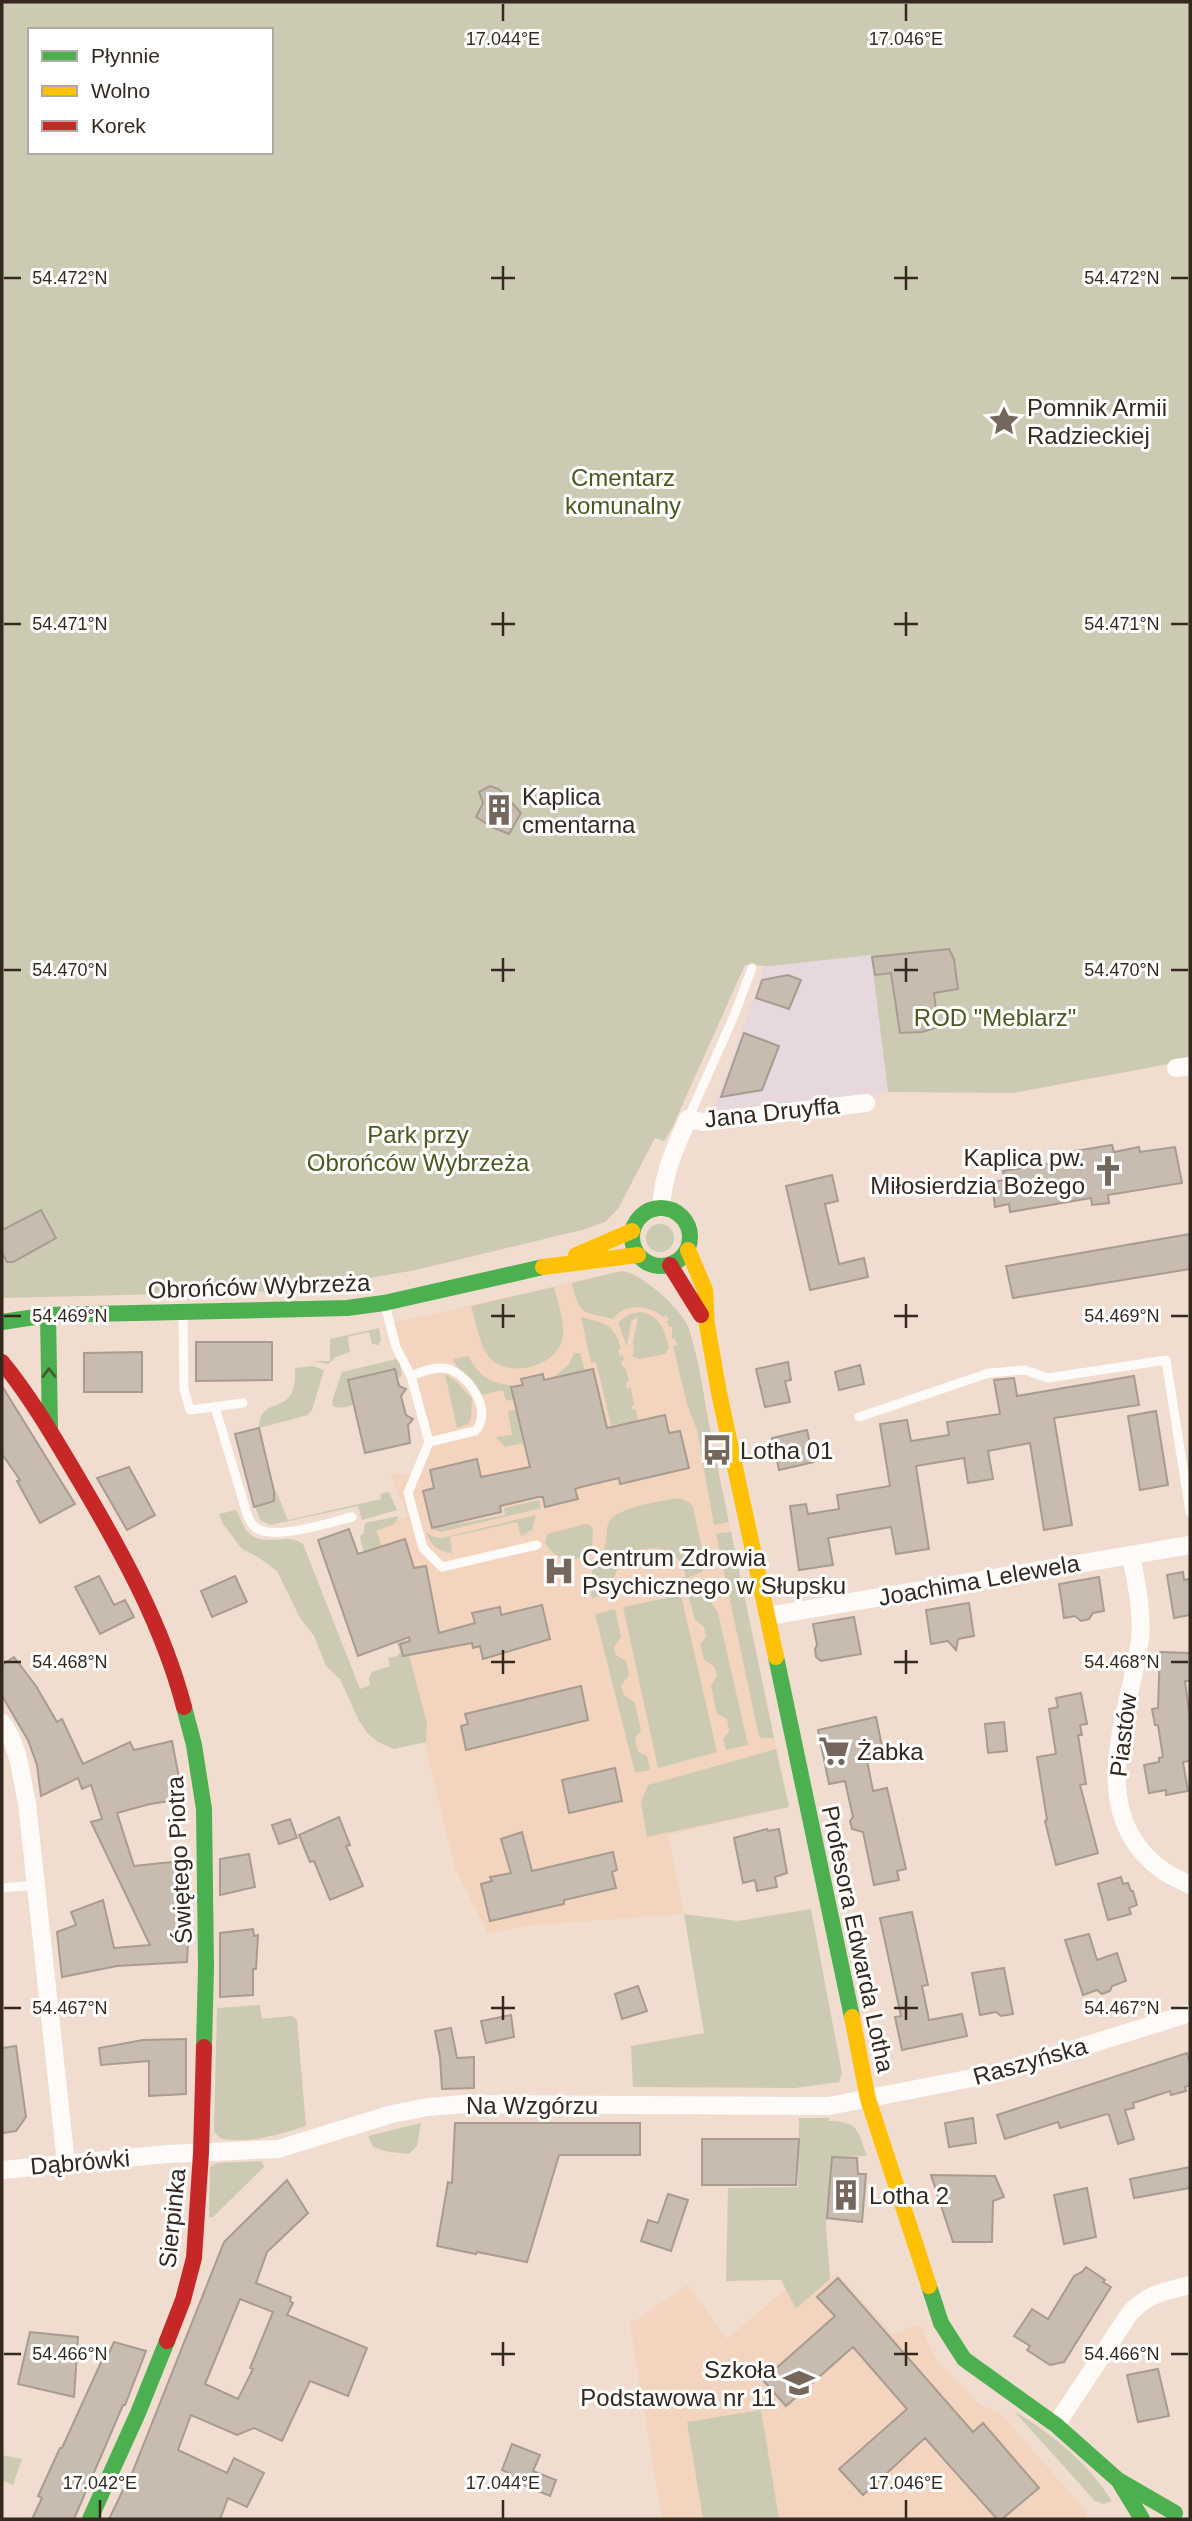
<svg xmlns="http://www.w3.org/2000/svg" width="1192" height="2521" font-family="Helvetica,sans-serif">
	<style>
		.commercial { fill: #e7d8dd }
		.built { fill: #f3d4bf }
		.green { fill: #cdcab4; fill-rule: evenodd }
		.building { fill: #c8bbb0; stroke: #a89b90; stroke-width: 2; fill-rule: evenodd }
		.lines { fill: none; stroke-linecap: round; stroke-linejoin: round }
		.lane { stroke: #fdfaf8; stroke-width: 9 }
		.street { stroke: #fdfaf8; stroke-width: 18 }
		.fast { stroke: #4caf50; stroke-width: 16 }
		.slow { stroke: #ffc107; stroke-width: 16 }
		.jam { stroke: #c62828; stroke-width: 16 }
		.oneway { stroke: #3e5e33 }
		.ticks { fill: none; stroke: #35281f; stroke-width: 2.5 }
		.labels { text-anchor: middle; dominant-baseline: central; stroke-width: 6; stroke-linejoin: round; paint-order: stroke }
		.poi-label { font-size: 24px; fill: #35281f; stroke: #fff; text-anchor: start }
		.park-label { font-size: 24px; fill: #4b5820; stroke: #fff }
		.street-label { font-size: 24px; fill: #35281f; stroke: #fff }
		.ticks-label { font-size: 18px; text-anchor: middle; fill: #35281f; stroke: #fff; stroke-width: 6; stroke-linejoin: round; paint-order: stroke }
	</style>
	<rect width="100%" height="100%" fill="#f0ddd0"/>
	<path class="commercial" d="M871 955 888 1092 713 1111 765 966Z"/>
	<path class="built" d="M621 1271 635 1274 650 1285 688 1327 712 1440 706 1442 710 1461 716 1460 789 1807 668 1835 684 1914 534 1925 488 1933 455 1868 392 1609 364 1533 407 1516 390 1472 413 1476 429 1442 389 1324Z
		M837 2273 893 2334 920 2324 937 2362 979 2404 1000 2413 1086 2511 1088 2519H662L630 2324 688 2285 727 2339 786 2289 796 2309Z"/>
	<path class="green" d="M2 2H1190V1060L1013 1093 888 1092 871 955 771 966 745 965 672 1128 664 1141 655 1138 618 1209 605 1222 586 1229 416 1270 352 1281 329 1290 2 1298ZM30 30H271V152H30Z
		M646 1238a14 14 0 1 1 28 0a14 14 0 1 1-28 0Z
		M621 1271C642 1273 682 1309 689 1329 700 1363 705 1405 712 1440L706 1442 710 1461 716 1460 729 1522 714 1525 697 1430 687 1404 673 1346 677 1345 675 1339H672V1327H669L667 1322 669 1319 666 1315 663 1317C646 1303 624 1304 613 1319 581 1311 580 1316 572 1283Z
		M554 1287C558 1303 566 1324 562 1340 556 1367 507 1379 489 1357 479 1344 476 1322 471 1306Z
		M640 1312C661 1316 664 1329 669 1348L665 1354 640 1359 631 1356 634 1354 633 1342 638 1317 631 1321 627 1347 618 1322 630 1314Z
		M581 1317C605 1324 614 1323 621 1348L618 1350 620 1356 623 1355 624 1360 621 1362 623 1367H625L629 1381 626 1383 627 1389 631 1388 634 1405 631 1406 633 1410H636L638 1422 611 1425 596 1362 591 1363Z
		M379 1328 381 1340 379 1345 372 1344 369 1332 348 1337 350 1352 336 1357 328 1364 313 1361H330V1339Z
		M574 1353H580L585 1371 553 1378 569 1364Z
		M469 1356C476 1374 491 1384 511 1385L514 1399 506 1401 503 1390 482 1395C475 1381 458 1373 453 1359Z
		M396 1359 400 1364 402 1376C382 1382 354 1415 333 1406L332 1401 342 1372Z
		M313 1366 324 1370 312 1410 308 1415 259 1428C260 1391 298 1421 295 1368Z
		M445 1374 457 1382 472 1399 471 1419 468 1424 457 1428Z
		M517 1410 524 1443 505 1447 496 1437 512 1435 508 1411Z
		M276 1491 288 1520 381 1499 380 1494 389 1492 397 1510 362 1520 358 1506 270 1525 260 1520 255 1506 274 1501 273 1492Z
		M679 1498 690 1503 693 1507 705 1562 702 1572 686 1579C685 1574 684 1567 681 1563 660 1532 608 1554 613 1594L592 1598C585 1571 595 1571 604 1549 608 1540 605 1530 609 1522 614 1508 665 1500 679 1498Z
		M539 1500 541 1508 441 1532 432 1529 505 1515 504 1508Z
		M236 1510C240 1516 242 1524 246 1530 262 1550 286 1531 303 1544L360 1689 370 1685 369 1678 372 1672 390 1666 388 1658 397 1656 400 1652 361 1543 360 1536 364 1533 365 1523 399 1516 394 1524 376 1531 393 1572 409 1654 427 1724 426 1742 394 1749 378 1742 368 1734 359 1721 340 1679 326 1666 314 1636 300 1618 277 1571 258 1557 242 1549 223 1524 219 1514Z
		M536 1515 532 1530 521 1536 517 1522 450 1537 452 1553C439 1552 430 1545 426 1532L434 1537 442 1538Z
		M585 1524 590 1525 593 1530 592 1546 587 1556C570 1562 553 1560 545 1542L547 1534Z
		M731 1532 774 1738H761L758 1732 716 1534Z
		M697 1593 710 1600 718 1613 748 1745 726 1750 723 1739 729 1731 727 1719 717 1714 711 1686 717 1676 714 1666 704 1660 700 1644 706 1637 704 1627 695 1620 688 1594Z
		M681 1595 717 1752 658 1768 623 1607Z
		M615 1609 621 1637 614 1647 616 1655 626 1661 629 1675 621 1686 624 1695 635 1703 641 1731 635 1738 638 1752 647 1756 650 1770 635 1773 595 1614Z
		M776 1749 789 1807 647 1837 641 1802 648 1785Z
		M811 1909 842 2073 839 2082 795 2088 633 2087 631 2046 704 2033 684 1914 738 1921Z
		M260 2005 262 2019 292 2016 297 2020 306 2126C280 2134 248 2145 220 2138L214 2132V2125L217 2008Z
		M799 2118H829V2121C859 2121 858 2131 867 2156L832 2157 826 2225 830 2279 796 2309 781 2280 726 2281 728 2188 798 2187Z
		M421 2123 417 2146 409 2154 389 2152 373 2147 368 2136Z
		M262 2161 264 2167 213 2217H209L210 2167 217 2163Z
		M761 2410 779 2519H703L687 2422Z
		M1014 2411C1052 2434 1088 2463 1112 2501L1104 2504 1095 2501Z
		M2 2455 22 2459 13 2485 2 2480Z"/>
	<path class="building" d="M490 786 499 789 521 813 509 834 492 827 476 817 483 803 479 792Z
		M949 949 954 959 958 989 934 993 938 1027 922 1032 900 1033 891 973 875 975 872 957Z
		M788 975 801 980 789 1009 756 998 762 980Z
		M744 1033 779 1046 762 1090 721 1097Z
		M1112 1145 1114 1152 1139 1147 1140 1152 1175 1147 1182 1183 1108 1195 1109 1203 1092 1205 1091 1198 1010 1212 1009 1204 995 1207 992 1182 1005 1180 1003 1171 1071 1160 1069 1152Z
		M832 1175 838 1201 825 1204 839 1264 864 1258 868 1277 810 1290 786 1186Z
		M41 1210 56 1238 13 1262H7L2 1253V1230Z
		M1190 1234V1269L1013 1298 1006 1266Z
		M196 1342H272V1380L196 1381Z
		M142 1352V1392H84V1353Z
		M788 1362 791 1380 785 1381 790 1402 765 1407 756 1369Z
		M860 1365 864 1384 839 1390 835 1372Z
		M395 1369 399 1386 406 1389 401 1396 406 1415 413 1419 408 1425 410 1443 365 1453 348 1380Z
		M593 1369 607 1428 665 1415 669 1433 680 1431 689 1468 620 1484 619 1478 581 1487 575 1489 578 1499 545 1507 543 1497H538L500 1506 501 1512 432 1528 423 1491 434 1488 430 1470 477 1459 481 1477 530 1467 511 1387 523 1385 521 1379 543 1374 544 1380Z
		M1134 1376 1139 1405 1054 1418 1072 1525 1044 1530 1030 1443 988 1451 993 1479 968 1483 964 1458 916 1466 929 1549 896 1554 891 1527 828 1538 833 1565 799 1570 790 1506 806 1504 808 1514 839 1509 837 1495 890 1486 880 1424 907 1420 911 1441 949 1435 947 1422 1000 1414 994 1380 1014 1378 1017 1396Z
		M2 1386 75 1504 40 1523 17 1481 20 1480 2 1454Z
		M1156 1411 1168 1485 1140 1490 1128 1416Z
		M259 1428 274 1491V1501L254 1507 235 1434Z
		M807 1430 814 1462 779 1470 772 1438Z
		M129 1467 155 1515 127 1530 97 1478Z
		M349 1529 358 1554 405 1539 414 1568 426 1566 439 1633 475 1623 472 1613 500 1607 501 1615 542 1605 550 1639 483 1659 480 1646 473 1648 472 1643 403 1656 400 1644 410 1641 409 1637 358 1656 318 1540Z
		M1183 1572 1184 1580 1190 1579V1615L1174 1618 1167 1575Z
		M99 1576 114 1605 125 1600 134 1617 100 1634 75 1587Z
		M235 1576 247 1602 212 1617 201 1591Z
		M1099 1577 1104 1611 1093 1613 1089 1619 1081 1621 1075 1616 1064 1618 1059 1584Z
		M969 1603 974 1636 958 1639 956 1650 948 1641 931 1644 926 1610Z
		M854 1617 861 1654 821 1661 816 1657 815 1649 817 1645 813 1624Z
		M1160 1652 1190 1653V1681H1185L1190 1719V1761L1183 1762 1188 1791 1166 1795V1790L1149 1793 1144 1765 1159 1762V1758L1163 1757 1158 1725H1155L1152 1709 1158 1708Z
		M14 1657 36 1686 57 1722 62 1719 83 1764 130 1742 134 1750 172 1741 183 1799 150 1804 117 1813 134 1866 190 1860V1905L187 1962 117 1966 62 1977 57 1932 76 1925 71 1912 103 1900 114 1948 150 1945 91 1822 102 1819 91 1785 82 1789 78 1778 41 1796 37 1765 28 1740 2 1696V1665Z
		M581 1686 588 1720 466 1750 461 1726 468 1724 465 1714Z
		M1081 1693 1087 1724 1080 1725 1082 1735H1078L1086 1784 1080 1785 1098 1853 1056 1865 1045 1821 1047 1820 1037 1757 1056 1754 1049 1709 1058 1707 1056 1698Z
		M876 1717 883 1751 866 1755 873 1791 887 1788 906 1869 897 1871 899 1880 874 1885 863 1832 852 1829 850 1821 853 1817 845 1781 829 1784 818 1730Z
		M1004 1722 1007 1751 988 1753 985 1724Z
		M615 1768 622 1801 569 1813 562 1780Z
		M339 1817 350 1845 346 1846 363 1886 330 1900 314 1861 310 1862 299 1835Z
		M290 1819 297 1838 279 1844 272 1825Z
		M767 1829 768 1831 779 1829 787 1873 775 1877 777 1887 757 1891 755 1880 743 1883 734 1838Z
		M522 1832 532 1871 613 1852 617 1870 612 1872 616 1888 564 1900V1904L490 1921 481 1884 492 1881 490 1877 511 1873 501 1839Z
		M249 1854 255 1887 220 1895V1859Z
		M1121 1877 1123 1884 1128 1883 1131 1891H1133L1137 1905 1129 1908 1131 1914 1108 1920 1098 1884Z
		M912 1912 928 1985 922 1986 929 2020 962 2014 967 2036 902 2050 895 2017 901 2016 880 1918Z
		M253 1929 254 1936 258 1935 256 1969H253V1995L220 1997V1933Z
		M1089 1934 1097 1960 1117 1953 1126 1981 1112 1986 1110 1991 1102 1994 1097 1990 1083 1995 1065 1940Z
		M1004 1968 1013 2014 1001 2016 996 2012 980 2015 972 1973Z
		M638 1986 647 2011 622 2019 615 1994Z
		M511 2015 514 2037 486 2043 481 2021Z
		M451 2028 457 2058 474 2057V2088L442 2089 440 2057 435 2031Z
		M186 2039V2094L149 2096V2061L101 2065 99 2048 143 2040Z
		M16 2046 26 2117 16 2131 2 2133V2048Z
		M1187 2053 1190 2064V2085L1185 2087 1186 2091 1171 2095 1170 2091 1133 2103 1134 2108 1125 2110 1134 2139 1118 2144 1109 2115 1107 2114 1060 2128 1058 2122 1005 2139 997 2115Z
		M973 2118 976 2143 949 2147 945 2123Z
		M455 2123H640V2155H559L527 2262 477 2252 476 2254 437 2246 448 2182 452 2183Z
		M702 2139H799L796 2185H702Z
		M832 2157 857 2158 858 2174H866L862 2222 827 2218Z
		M1190 2167V2188L1134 2198 1130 2179Z
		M931 2175 995 2176 1004 2197 993 2201 992 2242H953Z
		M287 2180 308 2213 267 2252 256 2283 291 2297 290 2301 293 2303 287 2315 367 2348 348 2396 310 2381 282 2441 254 2428 237 2435 191 2415 178 2450 227 2473 234 2458 264 2473 247 2507 228 2498 220 2519H109L123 2490 125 2491 224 2242ZM240 2299 273 2312 250 2368 253 2369 238 2399 205 2384Z
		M1087 2188 1096 2237 1064 2244 1054 2195Z
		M668 2194 688 2200 671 2251 641 2241 648 2220 658 2223Z
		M1086 2267 1105 2280 1103 2282 1111 2287 1064 2362 1050 2365 1027 2350 1030 2346 1014 2336 1032 2309 1048 2319 1074 2276 1082 2272Z
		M838 2278 973 2432 983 2423 1039 2488 1002 2519H997L925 2438 863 2495 839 2469 907 2409 853 2347 786 2406 763 2380 835 2316 817 2297Z
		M30 2332 78 2337 74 2397 18 2384Z
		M114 2342 146 2351 125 2405H123L74 2519H32L42 2498 38 2496 60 2448H62L102 2360 105 2362Z
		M1158 2369 1169 2416 1138 2422 1127 2375Z
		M512 2444 540 2455 533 2471 556 2480 550 2496 509 2479 511 2474 502 2470Z"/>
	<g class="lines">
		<path class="lane" d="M688 1119 734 1016 752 968
			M385 1305 396 1347 411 1376 429 1442 408 1493 423 1548 442 1567 537 1545
			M183 1315 184 1389 190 1410 243 1403
			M411 1376C421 1372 433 1367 443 1368 467 1370 495 1412 475 1431L429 1442
			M215 1407 247 1514C249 1519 251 1525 256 1528 276 1541 330 1522 352 1517
			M859 1417 989 1373 1025 1370 1048 1378 1166 1360 1190 1512
			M2 1888 35 1885"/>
		<path class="street" d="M1176 1068 1190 1066
			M661 1208C663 1175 674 1149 688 1119L703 1122 866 1103
			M1131 1555C1136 1582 1143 1612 1140 1640 1129 1716 1083 1812 1162 1870 1170 1876 1181 1880 1190 1885
			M768 1616 1190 1545
			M2 1723C19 1745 21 1776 27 1803L66 2163
			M2 2170 167 2154 278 2149 392 2114 428 2107 464 2104 829 2106 998 2073 1190 2013
			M1056 2425 1130 2313C1147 2294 1166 2291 1190 2285"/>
		<path class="fast" d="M632 1237a29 29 0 1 1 58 0a29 29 0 1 1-58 0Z
			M48 1315 50 1430
			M2 1322 48 1315 347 1308 384 1303 543 1267
			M776 1657 852 2017
			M184 1707 194 1745 204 1809 206 1967 204 2047
			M929 2286 941 2323 964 2359 1056 2425 1118 2480 1175 2513
			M1120 2483 1142 2519
			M90 2519 138 2413 167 2341"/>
		<path class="slow" d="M688 1250 705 1290 707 1325 719 1393 776 1657
			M576 1255 632 1231
			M543 1267 638 1255
			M852 2017 868 2099 929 2286"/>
		<path class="jam" d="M670 1265 701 1315
			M2 1362C33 1400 56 1441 81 1483 123 1554 163 1627 184 1707
			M167 2341 183 2300 194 2258 201 2153 204 2047"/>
	</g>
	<defs><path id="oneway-chevron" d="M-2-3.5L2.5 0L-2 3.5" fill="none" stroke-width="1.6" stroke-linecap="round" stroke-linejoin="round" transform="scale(1.75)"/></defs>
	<use class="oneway" href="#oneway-chevron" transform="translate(49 1373) rotate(-91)"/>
	<path class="ticks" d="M503 4V21M906 4V21M503 266V290M906 266V290M4 278H21M491 278H515M894 278H918M1171 278H1188M503 612V636M906 612V636M4 624H21M491 624H515M894 624H918M1171 624H1188M503 958V982M906 958V982M4 970H21M491 970H515M894 970H918M1171 970H1188M503 1304V1328M906 1304V1328M4 1316H21M491 1316H515M894 1316H918M1171 1316H1188M503 1650V1674M906 1650V1674M4 1662H21M491 1662H515M894 1662H918M1171 1662H1188M503 1996V2020M906 1996V2020M4 2008H21M491 2008H515M894 2008H918M1171 2008H1188M503 2342V2366M906 2342V2366M4 2354H21M491 2354H515M894 2354H918M1171 2354H1188M100 2500V2518M503 2500V2518M906 2500V2518"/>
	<defs>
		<symbol id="sight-bare" viewBox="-9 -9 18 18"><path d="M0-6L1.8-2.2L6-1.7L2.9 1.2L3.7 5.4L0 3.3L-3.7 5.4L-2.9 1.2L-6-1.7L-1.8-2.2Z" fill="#76675d" stroke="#fff" stroke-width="2.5" paint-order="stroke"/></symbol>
		<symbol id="building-bare" viewBox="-9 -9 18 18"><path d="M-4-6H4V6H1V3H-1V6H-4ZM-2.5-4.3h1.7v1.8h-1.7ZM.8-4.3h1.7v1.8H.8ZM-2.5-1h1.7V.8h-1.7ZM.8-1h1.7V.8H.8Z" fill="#76675d" stroke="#fff" stroke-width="2.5" paint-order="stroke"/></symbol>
		<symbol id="church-bare" viewBox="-9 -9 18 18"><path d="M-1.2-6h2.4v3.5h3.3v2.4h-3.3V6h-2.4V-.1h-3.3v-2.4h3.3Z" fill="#76675d" stroke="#fff" stroke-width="2.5" paint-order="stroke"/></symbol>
		<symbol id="bus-bare" viewBox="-9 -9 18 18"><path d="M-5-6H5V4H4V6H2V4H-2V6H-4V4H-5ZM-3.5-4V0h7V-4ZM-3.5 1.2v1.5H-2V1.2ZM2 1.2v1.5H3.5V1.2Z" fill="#76675d" stroke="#fff" stroke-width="2.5" paint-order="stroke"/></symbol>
		<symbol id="hospital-bare" viewBox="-9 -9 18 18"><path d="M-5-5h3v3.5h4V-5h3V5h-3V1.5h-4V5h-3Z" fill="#76675d" stroke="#fff" stroke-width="2.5" paint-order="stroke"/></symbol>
		<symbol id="supermarket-bare" viewBox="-9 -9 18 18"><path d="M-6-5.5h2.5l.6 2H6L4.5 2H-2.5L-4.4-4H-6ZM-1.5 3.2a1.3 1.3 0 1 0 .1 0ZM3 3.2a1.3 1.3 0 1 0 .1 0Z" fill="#76675d" stroke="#fff" stroke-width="2.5" paint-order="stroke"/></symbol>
		<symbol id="school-bare" viewBox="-9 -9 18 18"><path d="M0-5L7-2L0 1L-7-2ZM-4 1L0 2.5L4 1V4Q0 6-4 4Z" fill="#76675d" stroke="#fff" stroke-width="2.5" paint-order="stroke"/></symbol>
	</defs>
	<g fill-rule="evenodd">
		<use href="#sight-bare" x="982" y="399" width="44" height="44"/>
		<use href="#building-bare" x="477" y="788" width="44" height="44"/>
		<use href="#church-bare" x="1086" y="1149" width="44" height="44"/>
		<use href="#bus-bare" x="695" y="1428" width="44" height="44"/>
		<use href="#hospital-bare" x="537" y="1549" width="44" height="44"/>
		<use href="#supermarket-bare" x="812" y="1729" width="44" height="44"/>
		<use href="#building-bare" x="824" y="2173" width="44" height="44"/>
		<use href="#school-bare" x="777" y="2361" width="44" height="44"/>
	</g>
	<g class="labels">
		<g class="poi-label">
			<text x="1027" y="407">Pomnik Armii<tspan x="1027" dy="28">Radzieckiej</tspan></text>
			<text x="522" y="796">Kaplica<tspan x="522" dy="28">cmentarna</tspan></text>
			<text x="1085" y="1157" text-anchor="end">Kaplica pw.<tspan x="1085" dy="28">Miłosierdzia Bożego</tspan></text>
			<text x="740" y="1450">Lotha 01</text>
			<text x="582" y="1557">Centrum Zdrowia<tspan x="582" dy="28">Psychicznego w Słupsku</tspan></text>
			<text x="857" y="1751">Żabka</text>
			<text x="869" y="2195">Lotha 2</text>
			<text x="776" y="2369" text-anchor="end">Szkoła<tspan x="776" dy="28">Podstawowa nr 11</tspan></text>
		</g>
		<g class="park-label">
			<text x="623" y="477">Cmentarz<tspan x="623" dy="28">komunalny</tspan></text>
			<text x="995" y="1017">ROD "Meblarz"</text>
			<text x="418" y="1134">Park przy<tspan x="418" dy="28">Obrońców Wybrzeża</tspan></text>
		</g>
		<g class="street-label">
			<text transform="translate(772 1112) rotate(-6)">Jana Druyffa</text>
			<text transform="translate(259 1286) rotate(-2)">Obrońców Wybrzeża</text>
			<text transform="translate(979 1580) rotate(-10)">Joachima Lelewela</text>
			<text transform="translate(1123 1735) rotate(-83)">Piastów</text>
			<text transform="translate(179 1860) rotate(-93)">Świętego Piotra</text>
			<text transform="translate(858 1939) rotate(78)">Profesora Edwarda Lotha</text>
			<text transform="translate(1030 2061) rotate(-16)">Raszyńska</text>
			<text x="532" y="2105">Na Wzgórzu</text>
			<text transform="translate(80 2162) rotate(-5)">Dąbrówki</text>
			<text transform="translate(172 2218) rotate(-84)">Sierpinka</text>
		</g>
	</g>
	<g class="ticks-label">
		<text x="503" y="45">17.044°E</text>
		<text x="906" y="45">17.046°E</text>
		<text x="70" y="284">54.472°N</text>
		<text x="1122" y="284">54.472°N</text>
		<text x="70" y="630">54.471°N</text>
		<text x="1122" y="630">54.471°N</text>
		<text x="70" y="976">54.470°N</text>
		<text x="1122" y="976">54.470°N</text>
		<text x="70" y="1322">54.469°N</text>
		<text x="1122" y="1322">54.469°N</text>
		<text x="70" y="1668">54.468°N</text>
		<text x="1122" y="1668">54.468°N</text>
		<text x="70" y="2014">54.467°N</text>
		<text x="1122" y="2014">54.467°N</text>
		<text x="70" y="2360">54.466°N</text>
		<text x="1122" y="2360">54.466°N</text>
		<text x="100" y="2489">17.042°E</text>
		<text x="503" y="2489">17.044°E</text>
		<text x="906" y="2489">17.046°E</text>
	</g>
	<rect width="1192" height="2521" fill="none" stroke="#35281f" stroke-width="7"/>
	<rect x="28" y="28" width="245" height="126" fill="#ffffff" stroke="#aea9a5" stroke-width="2"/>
	<rect x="42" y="51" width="35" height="10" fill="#4caf50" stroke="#aea9a5" stroke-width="2"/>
	<text x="91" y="63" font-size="21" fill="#35281f">Płynnie</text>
	<rect x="42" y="86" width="35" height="10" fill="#ffc107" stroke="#aea9a5" stroke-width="2"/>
	<text x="91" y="98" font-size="21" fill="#35281f">Wolno</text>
	<rect x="42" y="121" width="35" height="10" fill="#c62828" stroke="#aea9a5" stroke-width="2"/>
	<text x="91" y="133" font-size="21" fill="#35281f">Korek</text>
</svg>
